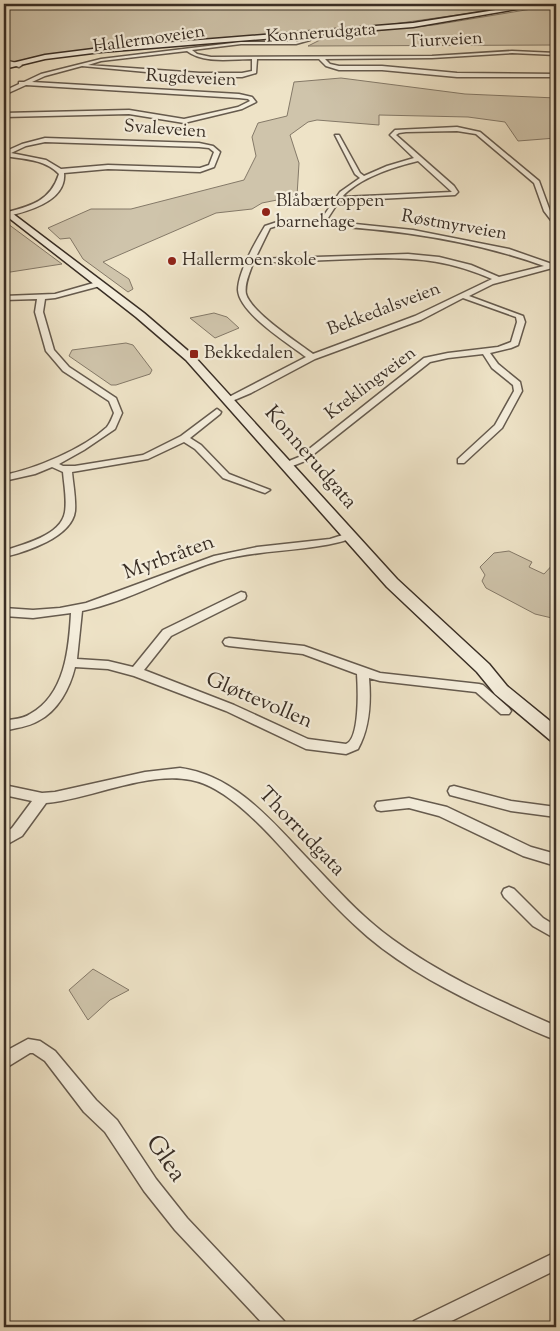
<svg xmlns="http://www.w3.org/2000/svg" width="560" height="1331" font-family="'Sorts Mill Goudy',serif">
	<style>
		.green { fill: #cfc4ab; stroke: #847968 }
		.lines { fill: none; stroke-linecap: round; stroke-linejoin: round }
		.street-casing { stroke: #665b4e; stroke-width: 3 }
		.secondary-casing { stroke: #392e25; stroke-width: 3 }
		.street { fill: #f4eddb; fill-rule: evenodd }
		.secondary { fill: #f4eddb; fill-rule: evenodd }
		.poi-dot { fill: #8f2418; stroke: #f4eddb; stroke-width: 2 }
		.labels { text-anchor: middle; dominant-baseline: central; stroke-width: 4.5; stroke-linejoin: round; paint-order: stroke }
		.far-street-label { font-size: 18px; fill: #392e25; stroke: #f4eddb }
		.far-poi-label { font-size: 18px; fill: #392e25; stroke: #f4eddb; text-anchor: start }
		.street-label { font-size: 21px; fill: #392e25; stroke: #f4eddb }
		.near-street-label { font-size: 25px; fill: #392e25; stroke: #f4eddb }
	</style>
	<rect width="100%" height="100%" fill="#eee3c7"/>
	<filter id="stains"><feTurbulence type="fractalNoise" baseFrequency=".004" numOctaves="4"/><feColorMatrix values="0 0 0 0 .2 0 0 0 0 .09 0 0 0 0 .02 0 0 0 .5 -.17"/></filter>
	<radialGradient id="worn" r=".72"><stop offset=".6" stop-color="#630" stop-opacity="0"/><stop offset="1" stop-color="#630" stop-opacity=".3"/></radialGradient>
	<path class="green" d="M4 4H535L379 26 121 47 34 57 4 66Z
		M556 5V45L308 46 330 35 434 25Z
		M341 78 465 94 556 98V138L518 141 505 122 468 117 379 115V125L317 120 308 122 290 135 299 163 297 196 262 203 252 209 216 213 103 262 129 279 133 289 128 292 83 259 70 238 60 239 48 228 91 209H131L244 180 256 156 252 137 258 123 287 116 294 82Z
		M4 221 62 264 4 273Z
		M214 313 227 317 239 328 215 338 190 318Z
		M126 343 133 345 152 370 150 374 116 385H111L69 356 72 350Z
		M509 551 532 562 529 567 544 574 556 561V619L535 614 486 588 482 581 485 575 480 567 494 553Z
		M93 969 129 990 110 1000 88 1020 69 990Z"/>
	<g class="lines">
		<defs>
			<path id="street" d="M303 34 315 35 310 40 296 44H241L192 50 197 54 211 57 432 56 512 51 556 53V55L512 53 432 58 325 59 330 64 339 66H382L457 73 556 74V77H457L382 70H339L326 66 319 59H257L256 73 242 77H200L82 66 45 76 32 82 239 94 252 97 256 102 242 109 184 123 129 114 4 117V113L129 110 184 119 238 107 250 101 248 99 239 98 26 85 4 95V91L19 84V82H24L41 74 101 59 241 42H296L300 41ZM187 51C204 64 232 59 252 59V71L242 73H200L88 65 101 61Z
				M4 60 21 64 22 65 19 67 4 62Z
				M457 127 480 132 539 181 550 211 556 219V225L554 224 544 211 534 183 476 134 457 131 406 132 399 133 396 135 454 186 458 192 455 195 339 201 326 221 413 230 509 249 552 264 556 263V267L493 284 469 296 523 316 525 322 518 345 511 348 490 353 498 364 520 382 522 391 502 428 464 463H458V459L495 425 514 391 513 385 492 368 483 354 448 358 430 362 305 461 290 467H284V463L299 457 424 358 448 353 498 347 511 342 517 322 516 317 463 298 421 320 315 359 251 393 232 401H226L225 399 306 357C289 344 239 313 238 290 238 272 256 241 265 226L283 220 320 221 340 192 360 178 355 174 335 135H339L360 173 364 176 387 166 414 158 390 135 395 130ZM418 161 452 192 342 197C359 178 393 167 418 161ZM283 224C371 226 461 236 544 266L499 277 471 265 439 257 408 254 255 259 270 228ZM377 258C421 258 451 261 492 279L415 316 313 354C297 342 251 312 246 294 244 284 250 272 253 263Z
				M45 138 199 143 213 146 220 152 214 167 200 172 108 169 64 173C67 202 25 212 4 217V213C30 206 50 202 59 174 45 159 23 159 4 156V152L22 144ZM45 142 199 147 209 148 214 152 209 165 200 168 108 165 61 169 46 160 11 153 26 146Z
				M97 282 101 284 100 286 55 298 45 299 43 312 54 350 69 367 116 398 122 413 115 429 84 450 59 464 63 466H75L143 455 181 436 217 409 221 412 220 414 190 438 201 445 229 474 270 490 265 493 262 492 223 478 195 449 184 442 148 459 72 472C73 484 76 498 75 511 72 537 26 552 4 557V551C23 544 61 536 65 512 67 499 64 484 63 472L52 467 35 474 4 481V475C35 469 83 449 107 427 110 423 112 418 114 413L109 401 63 371 46 351 35 312 37 299 4 300V296L55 294Z
				M349 533 354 536 353 538C309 553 262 548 218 561 172 575 130 601 82 611L77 659 108 661 133 667 163 630 241 592 245 593 246 596 245 599 171 636 144 670 234 705 308 739 346 744C360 739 358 688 357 674L303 654 229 646 225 645 223 642 225 639 229 638 304 646 380 673 479 684 483 685 509 708 511 711 509 714H501L476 692 380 681 369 678C371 702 370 727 358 749L346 754 306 749 226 711 134 676 108 669 75 667C70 688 58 711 38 721 28 727 15 728 4 731V721C12 719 23 719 30 714 65 695 69 649 71 613L33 618 4 616V608L33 610 60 608 86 603 214 556 257 547 330 539Z
				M180 768C234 775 271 820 307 858 334 886 360 916 392 939 442 976 500 1001 556 1026V1040C536 1033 517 1023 497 1014 452 993 406 969 368 937 347 919 327 898 309 878 280 847 234 788 191 780 146 771 91 799 46 803L22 836 4 846V834L12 828 32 801 4 795V785L42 793 55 792 145 772Z
				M454 786 511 801 556 807V817L511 811 450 795 448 791 450 787Z
				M409 798 447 807 531 847 556 854V866L523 856 439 816 409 808 381 811 377 810 375 806 377 802Z
				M509 887 514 889 543 918 556 926V939L533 926 504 897 502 893 504 889Z
				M28 1039 40 1041 55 1051 96 1100 117 1120 156 1179 187 1218 284 1321 287 1327H266L175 1230 144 1191 105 1132 84 1112 45 1061 33 1053H30L4 1069V1052Z
				M556 1252V1270L439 1327H411L414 1321Z"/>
			<path id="secondary" d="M533 4H546L413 27 101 52 45 59 4 69V65L45 55 101 48 413 23Z
				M4 207 144 313 194 356 397 579 489 664 507 686 556 726V742L550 740 495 694 477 672 387 587 186 360 136 317 4 214Z"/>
		</defs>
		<use href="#street" class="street-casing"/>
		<use href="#secondary" class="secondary-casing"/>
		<use href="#street" class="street"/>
		<use href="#secondary" class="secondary"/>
	</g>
	<g class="poi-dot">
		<circle cx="266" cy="212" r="5"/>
		<circle cx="172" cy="261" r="5"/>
		<rect x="189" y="349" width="10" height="10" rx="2.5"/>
	</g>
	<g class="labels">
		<g class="far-street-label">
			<text transform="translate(321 34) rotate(-4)">Konnerudgata</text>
			<text transform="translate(149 40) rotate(-8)">Hallermoveien</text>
			<text transform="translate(445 41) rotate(-3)">Tiurveien</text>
			<text transform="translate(191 79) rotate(3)">Rugdeveien</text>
			<text transform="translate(165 130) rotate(4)">Svaleveien</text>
			<text transform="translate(454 226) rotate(10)">Røstmyrveien</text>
			<text transform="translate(384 310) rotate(-21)">Bekkedalsveien</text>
			<text transform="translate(371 384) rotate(-37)">Kreklingveien</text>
		</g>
		<g class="far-poi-label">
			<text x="276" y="202">Blåbærtoppen<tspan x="276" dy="21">barnehage</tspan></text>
			<text x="182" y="261">Hallermoen skole</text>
			<text x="204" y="354">Bekkedalen</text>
		</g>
		<g class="street-label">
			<text transform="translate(310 458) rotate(49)">Konnerudgata</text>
			<text transform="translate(169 558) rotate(-20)">Myrbråten</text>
			<text transform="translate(259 701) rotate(23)">Gløttevollen</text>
			<text transform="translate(301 832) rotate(46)">Thorrudgata</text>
		</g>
		<g class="near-street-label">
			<text transform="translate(165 1159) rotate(55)">Glea</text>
		</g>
	</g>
	<rect width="560" height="1331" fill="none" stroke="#eee3c7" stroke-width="20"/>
	<rect x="5" y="5" width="550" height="1321" fill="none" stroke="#392e25" stroke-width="2.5"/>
	<rect x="10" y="10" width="540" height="1311" fill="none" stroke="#392e25"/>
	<rect width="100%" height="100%" filter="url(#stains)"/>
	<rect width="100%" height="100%" fill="url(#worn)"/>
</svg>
